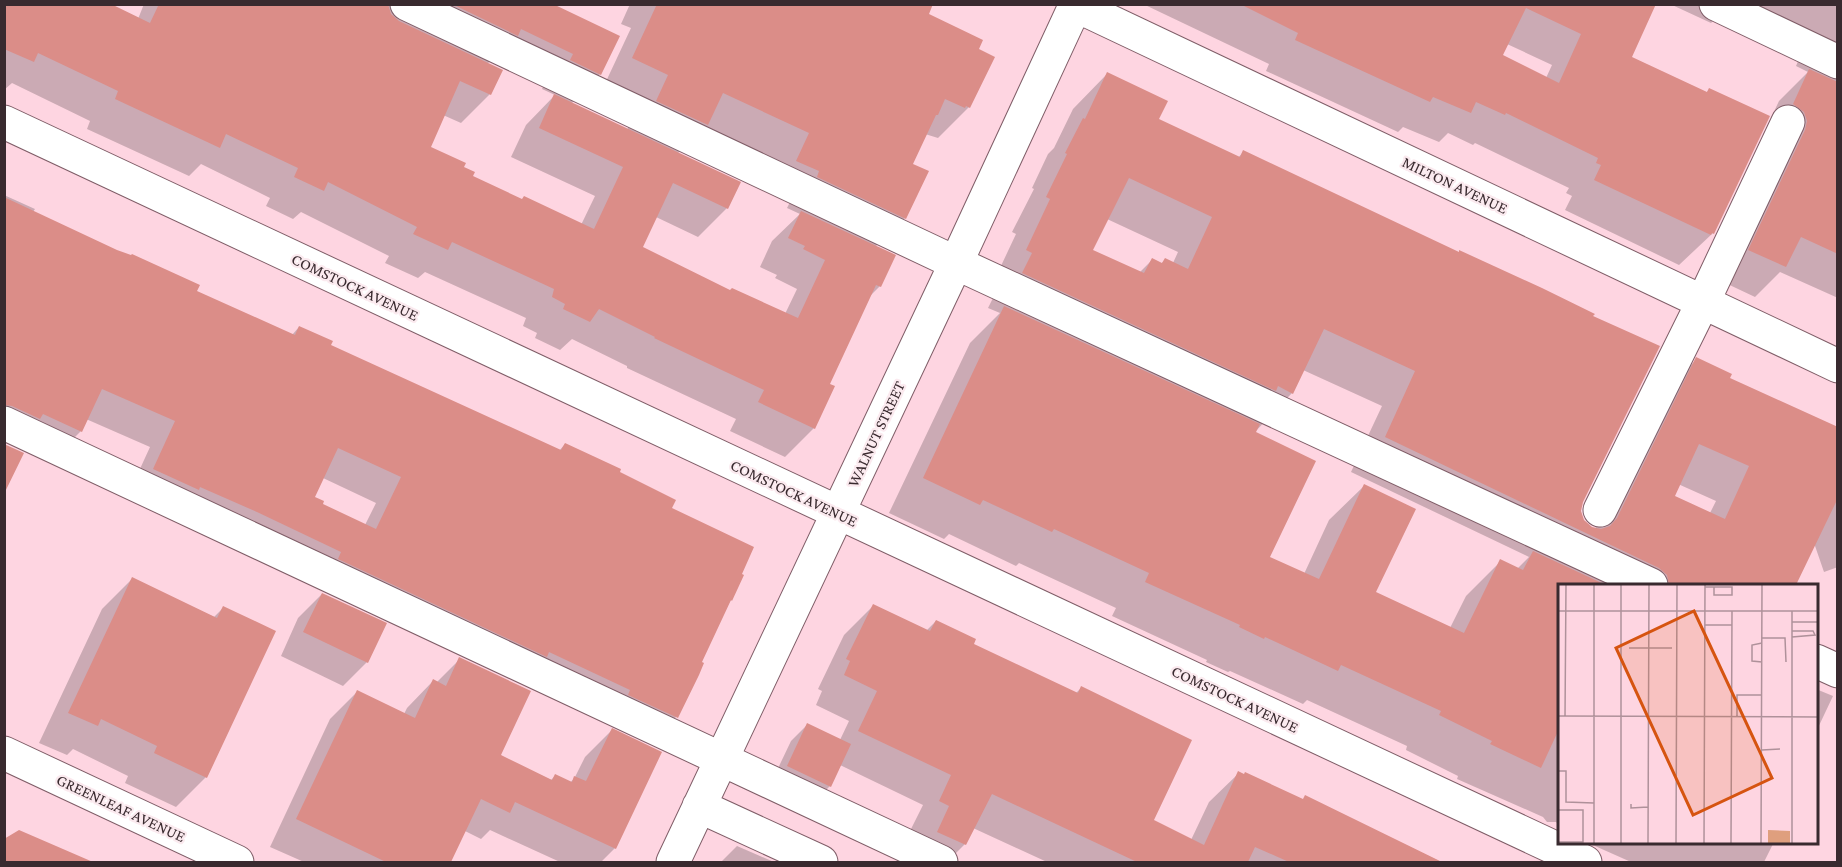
<svg xmlns="http://www.w3.org/2000/svg" width="1842" height="867" font-family="'Crimson Pro',serif">
	<style>
		.shadow { fill: #0003; fill-rule: evenodd }
		.building { fill: #db8d88; fill-rule: evenodd }
		.lines { fill: none; stroke-linecap: round; stroke-linejoin: round }
		.minor-casing { stroke: #7f5d67; stroke-width: 35 }
		.minor { stroke: #fff; stroke-width: 33 }
		.labels { text-anchor: middle; dominant-baseline: central; stroke-width: 4.5; stroke-linejoin: round; paint-order: stroke }
		.street-label { font-size: 16px; fill: #392a2f; stroke: #fbeaef }
		.inset-road { fill: none; stroke: #af919a; stroke-width: 1.5 }
		.view { fill: #d65410; fill-opacity: 0.15; stroke: #d65410; stroke-width: 3 }
		.inset-edge { fill: none; stroke: #392a2f; stroke-width: 3 }
	</style>
	<rect width="100%" height="100%" fill="#fed5e1"/>
	<path class="shadow" d="M4 4 138 19 144 4H555L554 7 600 74 571 104 627 130 638 106 602 90 631 28 621 24 630 4H931L927 14 977 49 969 107 938 138 925 134 911 165 905 218 875 247 880 286 868 298 828 384 814 428 785 457 730 431 736 419 627 368V366L572 339 560 350 535 338 537 333 523 326 526 318 425 272 418 278 385 263 389 256 301 212 293 219 266 206 270 198 201 164 189 176 87 129 90 121 12 83 4 90ZM493 59 545 83 542 89 555 95 526 125 511 157 595 196 581 225 522 200 471 177 462 167 429 148 443 115 461 123 490 94 487 64ZM703 129 790 202 787 208 800 214 772 241 760 267 777 275 775 278 797 289 785 314 730 291 641 248 656 217 698 237 727 208 677 154Z
		M1143 4H1654L1630 57 1706 93 1709 90 1713 233 1679 265 1565 210 1572 196 1566 193 1569 188 1475 143 1473 145 1448 133 1439 142 1403 127 1398 132 1266 71 1269 64ZM1507 44 1552 65 1546 78 1501 56Z
		M1670 4H1838V298L1780 272 1755 297 1719 280 1774 142 1763 135 1779 101 1808 72 1796 66 1799 59 1714 20 1711 23Z
		M1107 74 1157 120 1238 158 1243 152 1582 501 1580 512 1583 521 1590 528 1595 529 1662 394 1697 359 1728 379 1838 464V567L1824 572 1814 543 1795 585H1560V826L1556 822H1547L1543 817 1457 779 1458 776 1406 750 1407 746 1307 700 1303 704 1230 671 1228 672 1206 662 1207 660 1112 616 1116 608 1019 563 1016 566 949 534 944 539 889 513 970 343 1000 313 988 308 998 288 992 285 1016 234 1012 232 1034 189 1032 188 1048 154 1054 148 1073 109ZM1107 219 1178 252 1173 263 1165 260 1161 264 1152 260 1139 273 1091 250ZM1303 370 1382 406 1351 472 1529 557 1517 569 1501 561 1466 596 1450 628 1374 593 1364 486 1329 520 1304 574 1267 558 1254 433 1292 393ZM1678 484 1716 501 1710 513 1673 496Z
		M4 195 35 209 33 212 195 292 292 335 299 327 329 345 559 451 565 444 618 473 670 509 731 600 728 604 676 717 651 743 128 495 150 447 86 419 81 431 55 457 4 440ZM323 478 376 503 365 525 321 504 313 498Z
		M132 579 214 617 223 608 206 777 176 807 125 783 128 776 73 749 67 755 39 743 102 609Z
		M322 594 367 662 343 686 281 656 298 618Z
		M873 606 926 631 936 621 972 645 1076 693 1081 688 1152 821 1191 840 1209 802 1239 773 1302 800 1306 797 1441 862H1047L973 828 965 844 947 862 910 831 923 805 840 765 830 786 813 803 771 783 791 741 807 725 840 740 849 721 816 705 822 691 818 689 844 635Z
		M460 659 499 756 551 780 555 776 570 783 575 777 585 757 612 730 660 753 615 848 601 862H560L490 830 481 839 465 831 450 862H304L270 847 330 719 357 692 404 714 407 708 433 681 436 683Z
		M1816 689 1833 696 1816 732Z
		M4 841 47 844 49 862H4Z
		M1586 842H1774L1764 862H1631Z
		M737 846 774 862H721Z"/>
	<path class="building" d="M4 4H111L150 23 159 4H388L391 14 399 21 503 70 491 95 460 81 431 147 466 163 464 167 475 172 473 176 522 199 524 196 594 229 623 167 539 128 554 94 741 182 728 209 673 183 643 247 730 290 732 288 798 318 825 260 803 249 805 246 788 238 801 211 896 255 881 287 876 285 830 384 835 386 815 429 758 402 764 390 654 338 655 337 599 309 590 322 563 309 565 304 552 297 554 289 452 242 448 250 413 234 417 227 328 182 324 191 294 177 298 168 226 134 220 148 115 99 118 91 38 53 34 62 4 49Z
		M452 4H553L620 36 601 75 570 60 573 54 521 29 518 36Z
		M657 4H933L929 14 983 40 979 49 995 57 970 108 966 106 965 108 945 99 938 115H936L913 164 929 171 906 219 817 177 819 171 796 161 809 133 723 93 708 125 656 101 668 75 632 58Z
		M1240 4H1656L1632 57 1707 92 1709 88 1770 116 1714 234 1712 233 1711 235 1594 180 1601 165 1596 163 1598 158 1506 113 1505 115 1476 102 1471 113 1433 97 1430 102 1295 40 1298 33ZM1526 8 1581 34 1559 83 1503 55Z
		M1809 69 1838 82V254L1801 237 1786 267 1748 250 1805 130 1807 121 1804 112 1793 104Z
		M1107 72 1168 101 1159 119 1240 157 1243 150 1459 252V250L1542 288 1595 314 1593 316 1660 346 1583 502 1581 511 1584 520 1592 527 1601 529 1610 526 1617 518 1696 357 1732 374 1730 378 1838 427V498L1796 585H1669L1667 575 1659 568 1385 437 1415 371 1324 329 1293 394 1278 386 1276 391 1022 273 1032 253 1026 250 1050 199 1046 197 1067 154 1065 153 1083 118 1085 119ZM1129 178 1212 217 1188 269 1165 258 1162 263 1152 258 1144 273 1093 250ZM1699 444 1749 466 1725 519 1675 496Z
		M4 197 117 250 131 255 132 254 200 285 197 291 295 335 299 326 333 341 331 345 561 450 565 443 621 469 620 472 676 500 672 508 754 547 742 574 744 575 732 601 731 600 702 662 704 663 699 675 678 718 628 695 630 690 549 652 547 657 338 559 341 552 257 512 200 487 199 490 153 469 175 421 102 389 82 432 43 414 40 419 12 406 4 405ZM338 448 401 477 376 529 323 504 324 501 315 497Z
		M1004 306 1260 424 1256 432 1316 461 1270 557 1319 579 1364 484 1416 509 1376 592 1464 633 1500 559 1523 570 1533 551 1606 585H1560V727L1541 768 1490 744 1492 741 1439 715 1441 711 1341 665 1338 671 1265 637 1264 639 1239 627 1240 625 1145 582 1149 573 1054 529 1052 532 983 500 980 505 923 478Z
		M4 444 24 453 4 494Z
		M132 577 217 618 223 606 276 631 207 778 154 753 157 746 101 719 98 726 68 713Z
		M322 593 387 623 368 663 303 632Z
		M873 604 930 631 936 620 976 639 974 644 1078 693 1081 686 1192 740 1154 820 1204 845 1238 771 1244 774 1245 772 1303 799 1305 795 1442 862H1289L1255 847 1248 862H1137L992 794 966 845 937 832 949 806 939 801 951 775 858 731 877 691 844 675 850 661 846 659Z
		M459 657 531 691 501 755 552 780 555 774 572 782 574 776 586 781 612 728 662 752 616 849 515 802 510 813 481 799 451 862H386L296 819 357 690 415 718 433 679 446 686Z
		M807 723 851 744 831 787 787 766Z
		M19 830 93 862H4V839Z"/>
	<g class="lines">
		<defs>
			<path id="minor" d="M407 4 956 263 1651 585
				M1073 4 1838 366
				M1716 4 1838 62
				M4 122 1585 862
				M4 423 941 862
				M1600 510 1703 302 1788 122
				M1816 661 1838 671
				M4 753 237 862
				M699 806 821 862
				M673 862 956 263 1076 4"/>
		</defs>
		<use href="#minor" class="minor-casing"/>
		<use href="#minor" class="minor"/>
	</g>
	<g class="labels">
		<g class="street-label">
			<text transform="translate(1455 185) rotate(25)">MILTON AVENUE</text>
			<text transform="translate(355 287) rotate(25)">COMSTOCK AVENUE</text>
			<text transform="translate(876 434) rotate(-65)">WALNUT STREET</text>
			<text transform="translate(794 493) rotate(25)">COMSTOCK AVENUE</text>
			<text transform="translate(1235 699) rotate(25)">COMSTOCK AVENUE</text>
			<text transform="translate(121 808) rotate(25)">GREENLEAF AVENUE</text>
		</g>
	</g>
	<g transform="translate(1558 584)">
		<rect width="260" height="260" fill="#fed5e1"/>
		<path d="M210 246 232 247V259H210Z" fill="#df9f7e"/>
		<path class="inset-road" d="M147 3H174V11H156V3M0 27H260M234 38H260M147 41H174M234 47H255L257 51 234 53M204 54H227L228 78M71 64H114M204 78 194 77V61L204 59M0 132 260 133M7 133 8 0M179 133V111H204M204 166 222 165M0 187H8V218L36 219M73 220V224L90 223M0 226H25V258H0M36 259V0M63 259V0M90 259 91 0M118 259 119 0M146 259 147 0M173 259 174 27M203 259 204 0M234 259V27"/>
		<path class="view" d="M136 27 214 194 135 231 58 64Z"/>
		<rect width="260" height="260" class="inset-edge"/>
	</g>
	<rect width="1842" height="867" fill="none" stroke="#392a2f" stroke-width="12"/>
</svg>
